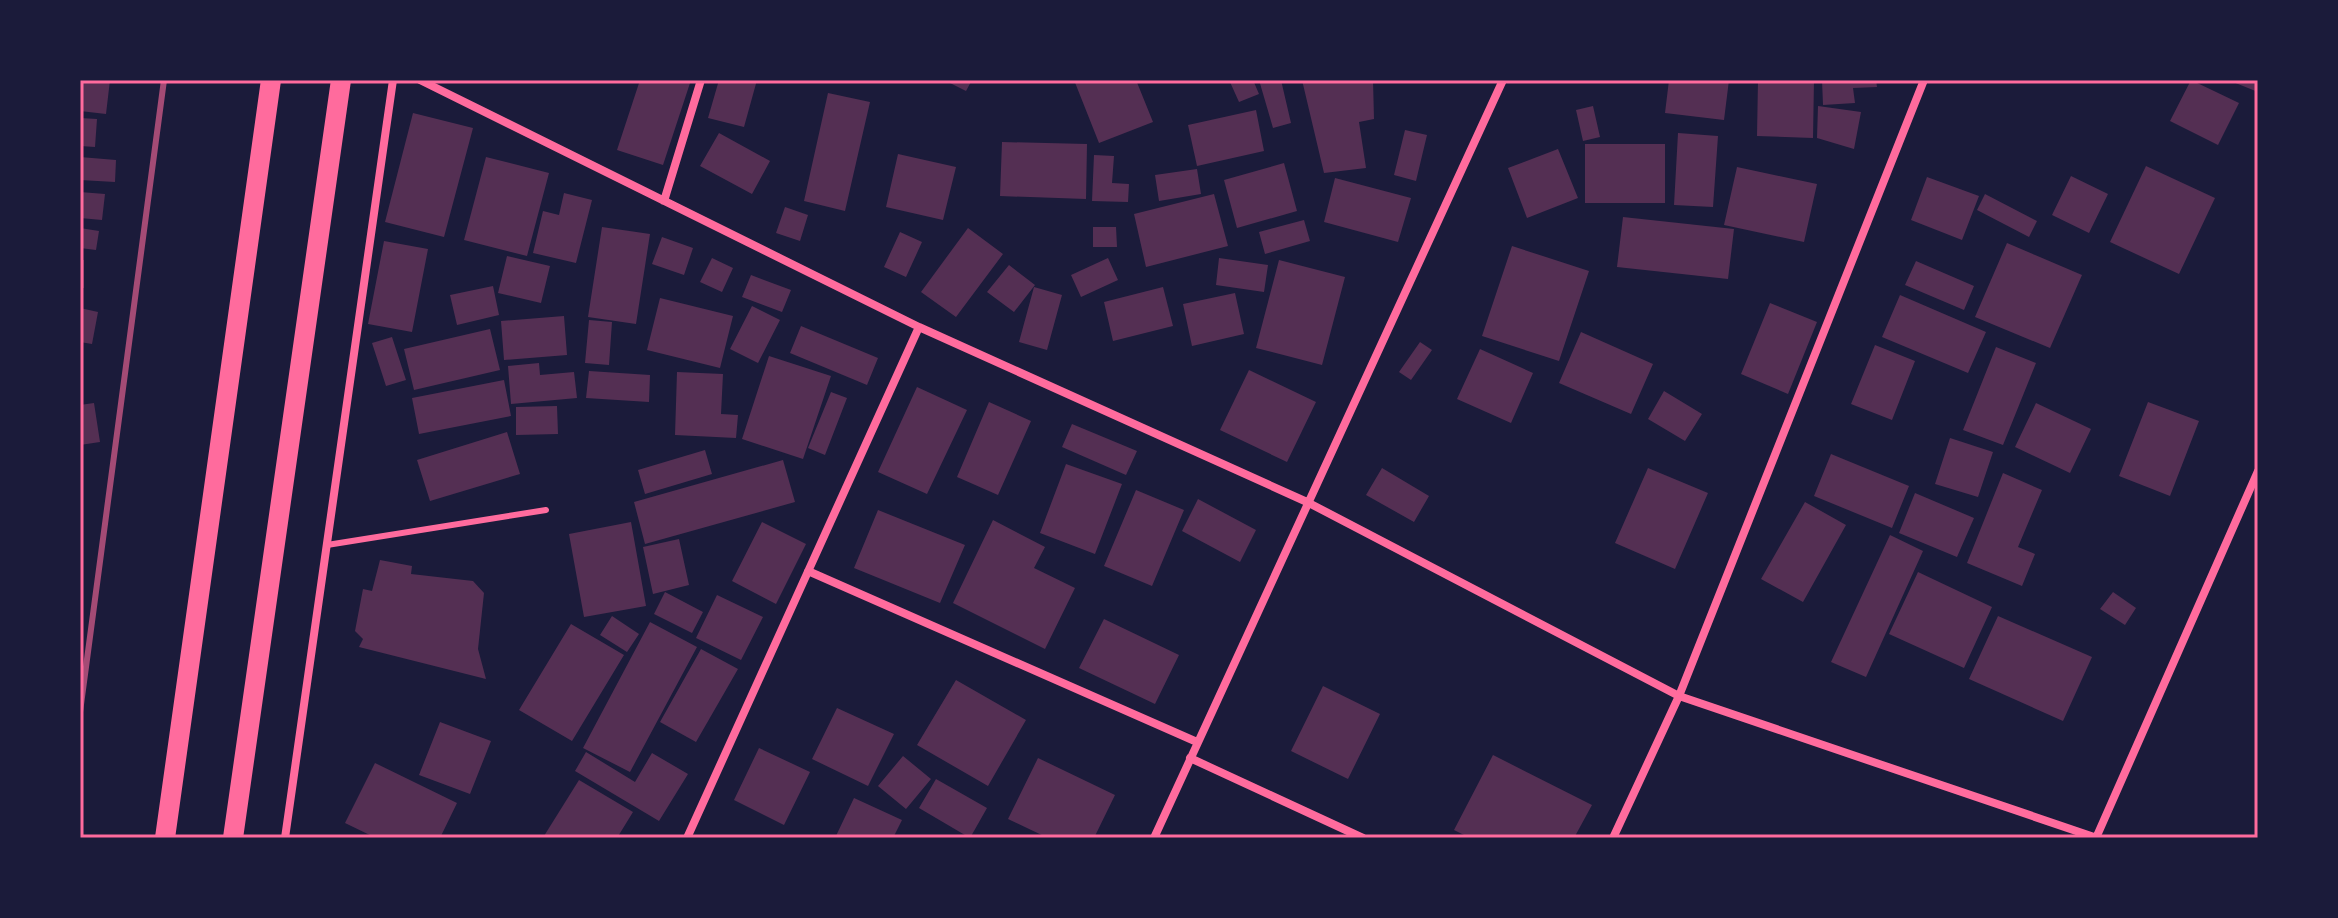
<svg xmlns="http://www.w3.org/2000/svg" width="2338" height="918" font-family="Poppins,sans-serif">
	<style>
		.building { fill: #542f53 }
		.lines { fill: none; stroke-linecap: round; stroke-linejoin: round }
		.service { stroke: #ff6b9d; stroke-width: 6 }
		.minor { stroke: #ff6b9d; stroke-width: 8 }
		.primary { stroke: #ff6b9d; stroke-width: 20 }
		.rail { stroke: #a44b75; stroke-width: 6 }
		.neatline { fill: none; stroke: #ff6b9d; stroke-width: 3 }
	</style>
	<rect width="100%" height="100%" fill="#1b1b3a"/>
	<path class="building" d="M80 80H110L106 114 80 111Z
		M640 80H691L663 165 617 150Z
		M719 80H757L744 127 708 118Z
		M944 80H972L966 91Z
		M1074 80H1136L1153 122 1099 143Z
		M1234 80H1253L1259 94 1239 102 1230 82Z
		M1259 80H1281L1291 123 1273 128Z
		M1302 80H1373L1374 119 1359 122 1366 168 1324 173Z
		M1669 80H1729L1724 120 1665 113Z
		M1758 80H1814L1813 138 1757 136Z
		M1822 80H1876L1877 87 1853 88 1855 103 1823 105Z
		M2191 80 2239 103 2218 145 2170 121Z
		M2228 80H2258V92Z
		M828 93 870 102 845 211 804 201Z
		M1593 106 1600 137 1583 141 1576 110Z
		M1818 106 1861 112 1854 149 1817 138Z
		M1256 110 1264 151 1197 166 1188 125Z
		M413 113 473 128 444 237 385 222Z
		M80 118 97 119 95 147 80 146Z
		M1405 130 1427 135 1416 181 1394 175Z
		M719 133 770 161 752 194 700 166Z
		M1678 133 1718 136 1713 207 1674 205Z
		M1002 142 1087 144 1086 199 1000 196Z
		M1585 144H1665V203H1585Z
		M1558 149 1578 198 1527 218 1508 168Z
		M898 154 956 167 943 220 886 207Z
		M1094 155 1114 156 1112 183 1129 184 1128 202 1092 201Z
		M80 157 116 160 115 182 80 180Z
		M486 157 549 173 527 256 464 240Z
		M1284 163 1297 211 1237 228 1224 180Z
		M2146 166 2215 198 2179 274 2110 242Z
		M1737 167 1817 184 1804 242 1724 225Z
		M1197 169 1201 194 1159 201 1155 175Z
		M2071 176 2108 194 2089 233 2052 215Z
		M1927 177 1979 196 1962 240 1911 220Z
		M1335 178 1411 198 1398 242 1324 222Z
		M80 192 105 194 102 220 80 218Z
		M564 193 592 200 576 263 533 253 543 211 559 215Z
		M1214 194 1228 246 1146 267 1134 214Z
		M1985 194 2037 221 2029 237 1977 210Z
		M785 207 808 215 800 241 776 233Z
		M1623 217 1734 229 1728 279 1617 267Z
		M1304 220 1310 241 1265 254 1259 232Z
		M602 227 650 234 636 324 588 317Z
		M1093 227H1116L1117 247H1093Z
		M80 228 99 231 96 250 80 248Z
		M968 228 1003 254 956 317 921 292Z
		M900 232 922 242 906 277 884 267Z
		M662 237 693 248 684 275 652 264Z
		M384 241 428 249 412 332 368 324Z
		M2007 243 2082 275 2050 348 1975 317Z
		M1512 246 1589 271 1559 361 1482 336Z
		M507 256 550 266 541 303 498 293Z
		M712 258 733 268 722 292 700 282Z
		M1108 258 1118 280 1081 297 1071 275Z
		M1219 258 1268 265 1264 292 1216 285Z
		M80 260H84V288H80Z
		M1279 260 1345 277 1322 365 1256 348Z
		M1916 261 1974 286 1964 310 1905 285Z
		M1009 265 1035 285 1014 312 987 292Z
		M751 275 791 290 782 312 742 297Z
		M493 286 499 315 457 325 450 295Z
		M1034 287 1062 295 1047 350 1019 342Z
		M1163 287 1173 326 1113 341 1104 302Z
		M1235 293 1244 334 1192 346 1183 304Z
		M1900 295 1986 332 1968 373 1882 337Z
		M660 298 733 316 720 368 647 350Z
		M1770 303 1817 322 1788 394 1741 374Z
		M752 306 780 320 758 363 730 349Z
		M80 308 98 312 92 344 80 342Z
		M564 316 567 355 504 360 501 321Z
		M589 320 612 322 609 365 585 363Z
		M801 326 878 358 867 385 790 353Z
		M490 329 500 370 414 390 404 349Z
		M1581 332 1653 364 1631 414 1559 383Z
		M392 337 406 380 386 386 372 343Z
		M1420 342 1432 350 1411 380 1399 372Z
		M1875 345 1915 361 1892 420 1851 404Z
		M1996 347 2036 363 2003 445 1963 430Z
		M1480 349 1533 373 1511 423 1457 399Z
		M769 356 831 376 803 459 742 439Z
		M539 363 540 375 574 372 577 398 511 404 508 366Z
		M1249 370 1316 402 1287 462 1220 430Z
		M589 371 650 375 649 402 586 398Z
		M677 372 723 374 721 414 738 415 736 438 675 435Z
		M504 380 511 416 419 434 412 398Z
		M917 387 967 410 927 494 878 472Z
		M1664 391 1702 414 1685 441 1648 419Z
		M831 392 847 398 825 455 808 448Z
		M989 402 1031 421 998 495 957 477Z
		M2148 402 2199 421 2170 496 2119 476Z
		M94 403 100 442 80 445V405Z
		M2036 403 2091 429 2070 473 2015 447Z
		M557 406 558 434 516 435V407Z
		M1072 424 1137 451 1126 475 1062 447Z
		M507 432 520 474 430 501 417 460Z
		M1950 438 1993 452 1978 497 1935 484Z
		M705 450 712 474 645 494 638 470Z
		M1831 454 1909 486 1892 528 1814 496Z
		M783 460 795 502 645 544 634 502Z
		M1066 464 1122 484 1095 554 1040 533Z
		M1382 468 1429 496 1414 522 1366 495Z
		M1648 468 1708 493 1675 569 1615 543Z
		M2003 473 2042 490 2018 547 2035 554 2022 586 1967 563Z
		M1136 490 1184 510 1152 586 1104 566Z
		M1915 493 1974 518 1957 557 1899 533Z
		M1198 499 1256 530 1240 562 1182 531Z
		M1805 502 1846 525 1803 602 1761 579Z
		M878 510 965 545 940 603 854 568Z
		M993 520 1045 547 1034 568 1075 588 1045 649 953 603Z
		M631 522 646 606 584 617 569 534Z
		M762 522 806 544 776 604 732 581Z
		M1890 535 1923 551 1866 677 1831 662Z
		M679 539 689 585 653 594 643 547Z
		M380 560 412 566 411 574 473 581 484 593 478 649 486 679 359 647 363 639 355 631 363 589 372 591Z
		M1918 572 1992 607 1964 668 1889 634Z
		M665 592 703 612 692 633 654 614Z
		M2113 592 2136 608 2125 625 2100 609Z
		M717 595 763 617 741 660 696 638Z
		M612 616 639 634 627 652 600 635Z
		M1998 616 2092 657 2063 721 1969 679Z
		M1104 619 1179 655 1155 704 1079 668Z
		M650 622 697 647 630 772 583 748Z
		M571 624 624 655 572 741 519 710Z
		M701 649 738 669 696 742 660 722Z
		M956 680 1026 720 988 786 917 745Z
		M1323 686 1380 714 1348 779 1291 751Z
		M837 708 894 734 868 786 812 759Z
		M440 722 491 741 470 794 419 775Z
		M759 748 810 772 784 825 734 800Z
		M586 752 635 782 652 753 688 774 659 821 575 771Z
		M1493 755 1592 805 1574 838H1470L1454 830Z
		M903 756 931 779 906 809 878 786Z
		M1038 758 1115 795 1094 838H1048L1008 819Z
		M375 763 457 803 440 838H376L345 823Z
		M936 779 987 808 970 838 919 808Z
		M579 780 633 812 617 838 544 836Z
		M854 798 902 820 893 838H835Z"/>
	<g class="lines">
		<path class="service" d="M327 545 546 510"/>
		<path class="minor" d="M420 80 919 327 1307 502 1679 696 2097 838
			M664 201 701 80
			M808 571 1197 742
			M1190 758 1363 838
			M285 838 393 80
			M687 838 919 327
			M1154 838 1503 80
			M1613 838 1679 696 1924 80
			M2096 838 2258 471"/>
		<path class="primary" d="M165 838 271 80
			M233 838 341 80"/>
		<path class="rail" d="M80 712 164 80"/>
	</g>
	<rect width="2338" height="918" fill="none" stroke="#1b1b3a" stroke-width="164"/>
	<rect x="82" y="82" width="2174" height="754" class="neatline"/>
</svg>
